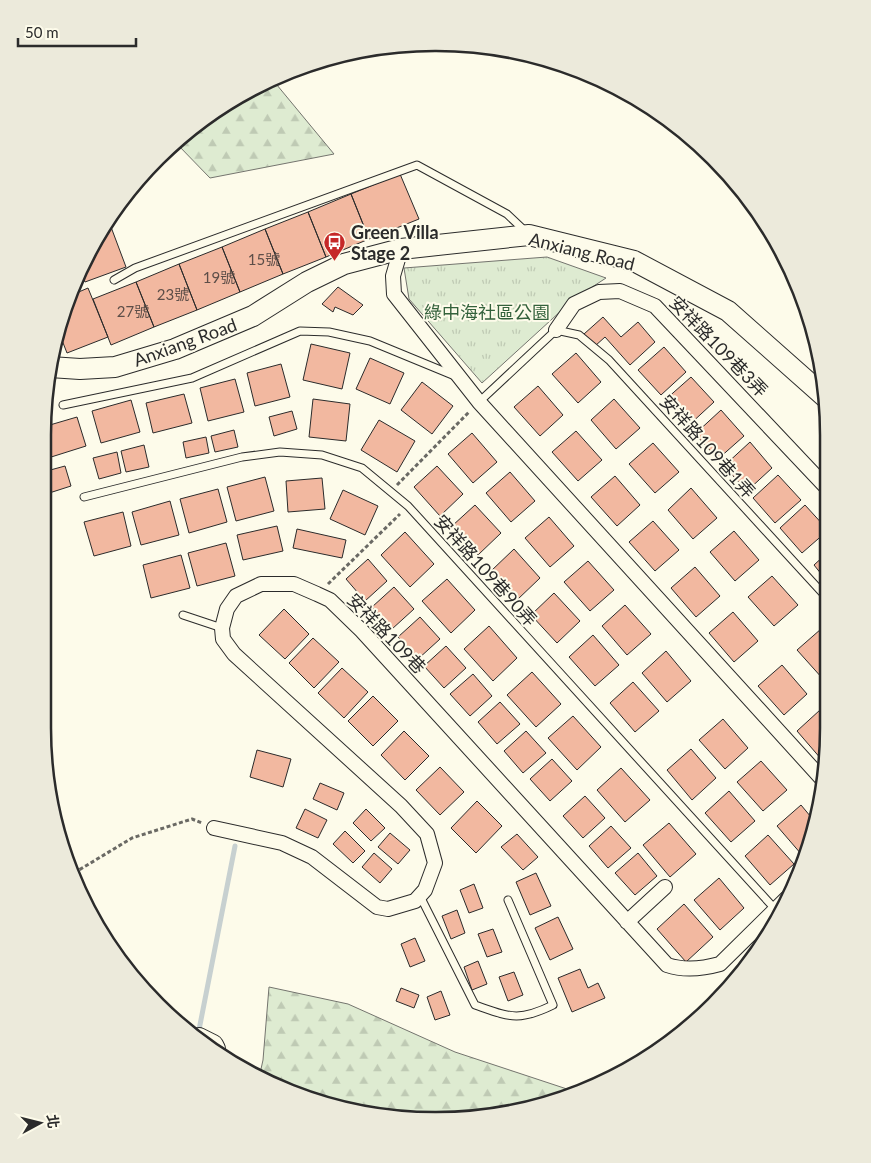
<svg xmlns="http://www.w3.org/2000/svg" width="871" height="1163" font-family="Lato,'Noto Sans TC',sans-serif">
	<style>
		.forest { fill: url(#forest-firs); stroke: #74746e }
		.park { fill: url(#park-tufts); stroke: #74746e }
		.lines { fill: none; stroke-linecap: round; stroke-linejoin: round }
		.stream { stroke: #c7d0d0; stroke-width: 5 }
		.building { fill: #f2b8a0; stroke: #2b2b2b }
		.lane-casing { stroke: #2b2b2b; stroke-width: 9 }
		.street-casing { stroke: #2b2b2b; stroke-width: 16 }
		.secondary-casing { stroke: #2b2b2b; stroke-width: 22 }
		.path { stroke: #6a6964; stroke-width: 3; stroke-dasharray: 4 2.5; stroke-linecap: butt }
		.lane { stroke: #fdfbea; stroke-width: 7 }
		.street { stroke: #fdfbea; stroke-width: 14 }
		.secondary { stroke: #fdfbea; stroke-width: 20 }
		.labels { text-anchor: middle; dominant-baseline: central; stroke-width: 4; stroke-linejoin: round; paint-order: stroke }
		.number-label { font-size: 15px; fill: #5d4e48 }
		.poi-label { font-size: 18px; font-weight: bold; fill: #2b2b2b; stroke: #fdfbea; text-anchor: start }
		.street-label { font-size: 18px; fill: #2b2b2b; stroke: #fdfbea }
		.park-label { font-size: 18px; fill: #34623c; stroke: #fdfbea }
		.rim { fill: none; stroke: #2b2b2b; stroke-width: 2.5 }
	</style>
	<defs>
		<pattern id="forest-firs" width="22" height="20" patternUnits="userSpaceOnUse" patternTransform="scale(1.25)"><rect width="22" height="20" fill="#deebd1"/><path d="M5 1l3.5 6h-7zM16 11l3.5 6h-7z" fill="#bfcab4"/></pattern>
		<pattern id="park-tufts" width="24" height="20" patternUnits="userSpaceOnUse" patternTransform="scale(1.25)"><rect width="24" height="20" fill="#deebd1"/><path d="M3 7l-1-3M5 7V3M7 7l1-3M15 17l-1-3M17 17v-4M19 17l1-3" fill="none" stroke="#bfcab4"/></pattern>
	</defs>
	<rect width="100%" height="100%" fill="#fdfbea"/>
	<path class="forest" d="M272 79 334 154 210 178 177 144 196 124 262 83Z
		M269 987 348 1004 455 1052 576 1092 562 1100 461 1120 359 1113 261 1080 259 1078 263 1060Z"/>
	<path class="park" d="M547 257 606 278 574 299 482 383 409 299 404 268Z"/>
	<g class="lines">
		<path class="stream" d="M198 1035 235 846"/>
	</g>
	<path class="building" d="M400 174 419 219 369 239 351 194Z
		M351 194 369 239 326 257 308 212Z
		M308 212 326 257 283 274 265 229Z
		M108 219 126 267 85 282 82 276Z
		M265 229 283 274 240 292 222 247Z
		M222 247 240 292 197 310 179 264Z
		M179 264 197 310 154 327 136 282Z
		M136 282 154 327 111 345 93 299Z
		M338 287 363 305 353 315 335 307 333 312 322 304Z
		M88 288 108 337 67 353 58 330 74 294Z
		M603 317 621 337 638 322 655 342 630 365 605 337 595 346 584 334Z
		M311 344 350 353 342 389 303 380Z
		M664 347 686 372 661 395 638 370Z
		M576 353 601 382 578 403 552 374Z
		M370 358 404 373 390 404 356 389Z
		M281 364 290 397 255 406 247 373Z
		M691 377 714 402 688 426 665 400Z
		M235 379 244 412 208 421 200 388Z
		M422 382 453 406 432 434 401 410Z
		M538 386 563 415 540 436 514 407Z
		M184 394 192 423 153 433 146 403Z
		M313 399 350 404 346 441 309 437Z
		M614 399 640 428 616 449 591 420Z
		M131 400 140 432 101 443 92 411Z
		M721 410 744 436 718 459 695 434Z
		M292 411 297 429 274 436 269 417Z
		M77 417 86 446 48 458 43 443V427Z
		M379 420 415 441 397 472 361 450Z
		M234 430 238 447 215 452 211 436Z
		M576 431 602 460 578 481 552 452Z
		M472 433 497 462 473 483 448 454Z
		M206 437 209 453 186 458 183 442Z
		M750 442 772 468 747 491 724 466Z
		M653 443 679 472 655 493 629 464Z
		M144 445 149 467 126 472 121 451Z
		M117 452 121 473 99 479 93 458Z
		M65 466 71 486 43 495V472Z
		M437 466 463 494 440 516 414 487Z
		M510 472 535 501 511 522 486 493Z
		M778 475 801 500 775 523 753 498Z
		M615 476 640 505 617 526 591 497Z
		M265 477 274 511 236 521 227 487Z
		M322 478 325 509 288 512 286 481Z
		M691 488 717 518 693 539 668 510Z
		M218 489 227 522 189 533 180 499Z
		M343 490 378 506 365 535 330 519Z
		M170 501 179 535 141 545 132 512Z
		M475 505 501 533 478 555 452 526Z
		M805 505 826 528V532L802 553 780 528Z
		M123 512 131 546 94 556 84 522Z
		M549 517 574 546 550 567 525 538Z
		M653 521 679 550 655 571 629 542Z
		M277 526 283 551 243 560 237 535Z
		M297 529 346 540 342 558 293 548Z
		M734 531 759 560 735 581 710 552Z
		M405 532 434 564 410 587 381 555Z
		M226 543 235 576 197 586 188 553Z
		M514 549 540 578 517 600 491 571Z
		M826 554V580L814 565Z
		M181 555 190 588 151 598 143 565Z
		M368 559 387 581 365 601 346 579Z
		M588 561 614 590 590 611 564 582Z
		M695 567 720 596 696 617 671 588Z
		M772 576 798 605 774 626 748 597Z
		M447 579 475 610 451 633 422 601Z
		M394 587 414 609 392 629 372 607Z
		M554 593 580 621 557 643 531 615Z
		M625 605 651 634 627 655 602 626Z
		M284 609 309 634 285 659 259 635Z
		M733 612 758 641 734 662 709 633Z
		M420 617 440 639 418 659 398 637Z
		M489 626 517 658 493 681 464 649Z
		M821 629 827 635V675L823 679 797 650Z
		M593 635 619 665 595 686 569 657Z
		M313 638 339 662 314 688 289 663Z
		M446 646 466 668 444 688 424 666Z
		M666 651 691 681 667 702 642 673Z
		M782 665 807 694 784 715 758 686Z
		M342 668 368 692 344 718 318 693Z
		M532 672 561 704 536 727 507 695Z
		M473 674 492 696 470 716 450 694Z
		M633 682 659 711 635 732 610 703Z
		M373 696 398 721 373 746 348 721Z
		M500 702 520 724 497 744 478 722Z
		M820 710 827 718 828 753 822 760 797 731Z
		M573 716 601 747 577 770 548 738Z
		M723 719 748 748 725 769 699 740Z
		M404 731 429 756 405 780 381 755Z
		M526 731 546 753 523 773 504 751Z
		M691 749 716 778 692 800 667 770Z
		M257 750 291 759 283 787 250 777Z
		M552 759 572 781 550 801 530 779Z
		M761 761 787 790 763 811 737 782Z
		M440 767 464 792 440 815 416 790Z
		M621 768 650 800 625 822 597 790Z
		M320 783 344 793 337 810 313 799Z
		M729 791 755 821 731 842 705 813Z
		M585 796 605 818 583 838 563 816Z
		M477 801 502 826 476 853 451 828Z
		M801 805 816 823 806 852 802 855 777 826Z
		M305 809 327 820 318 838 296 828Z
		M366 809 385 828 371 841 353 823Z
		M669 823 696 854 670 877 643 845Z
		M611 826 631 848 608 868 589 846Z
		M345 831 365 851 353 863 333 844Z
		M390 833 410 850 398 864 378 847Z
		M517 834 538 857 523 870 501 847Z
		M768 835 794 864 770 885 745 856Z
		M374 853 392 869 380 883 362 867Z
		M638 853 657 876 635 895 615 873Z
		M536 873 551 906 530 915 516 882Z
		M719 878 744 908 720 930 694 900Z
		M474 884 483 908 469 913 460 890Z
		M684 904 713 937 686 962 657 929Z
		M457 910 465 933 451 939 442 916Z
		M558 917 573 949 550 960 535 928Z
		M493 929 502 952 487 957 478 934Z
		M415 938 425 961 410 967 401 944Z
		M478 961 487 984 472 990 464 967Z
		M580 969 588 988 598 983 605 998 572 1012 558 978Z
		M514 972 523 995 508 1001 499 977Z
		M401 988 419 995 414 1008 396 1001Z
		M441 991 450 1015 435 1020 427 997Z"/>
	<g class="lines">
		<defs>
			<path id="lane" d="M114 280 135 268 417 165 507 214 525 231
				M479 402 556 330 579 335 609 360 827 598
				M63 405 192 378 300 331 329 332 370 341 455 376
				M84 497 242 457 280 452 322 455 362 468 408 506 775 909
				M183 615 222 628
				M420 896 475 1005C510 1017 518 1022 553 1005L508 900"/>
			<path id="street" d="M401 249 393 276 394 294 479 402 823 780
				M556 330 574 304 599 292 620 291 655 306 826 487
				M214 828 282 843 312 857 377 907 388 909 415 901 425 890 435 863 427 834 401 806 234 654 223 639 222 628 227 609 236 596 261 584H294L317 594 330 600 362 631 667 965C685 971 702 969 720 964L787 898
				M627 922 665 887"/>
			<path id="secondary" d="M50 367 80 369 115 367 175 349 253 316 307 282 344 264 401 249 529 235 634 261 728 311 825 397
				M199 1038 213 1045 215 1049"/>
		</defs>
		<use href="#lane" class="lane-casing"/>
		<use href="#street" class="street-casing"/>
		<use href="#secondary" class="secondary-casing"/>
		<path class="path" d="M397 485 470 411
			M328 584 400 514
			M74 873 132 838 192 819 202 823"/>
		<use href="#lane" class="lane"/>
		<use href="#street" class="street"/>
		<use href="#secondary" class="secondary"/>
	</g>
	<defs>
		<symbol id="bus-pin" viewBox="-11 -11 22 30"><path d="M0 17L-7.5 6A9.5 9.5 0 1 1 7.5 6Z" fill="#c62828" stroke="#fdfbea"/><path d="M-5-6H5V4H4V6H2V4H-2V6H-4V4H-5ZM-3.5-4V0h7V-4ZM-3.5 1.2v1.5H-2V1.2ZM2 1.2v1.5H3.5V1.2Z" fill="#fff"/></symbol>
	</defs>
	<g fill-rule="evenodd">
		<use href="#bus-pin" x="322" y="230" width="25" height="34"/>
	</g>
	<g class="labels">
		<g class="number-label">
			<text x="264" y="259">15號</text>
			<text x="219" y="277">19號</text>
			<text x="173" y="294">23號</text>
			<text x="133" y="311">27號</text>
		</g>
		<g class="poi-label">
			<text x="351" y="232">Green Villa<tspan x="351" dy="21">Stage 2</tspan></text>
		</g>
		<g class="street-label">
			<text transform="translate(582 251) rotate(14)">Anxiang Road</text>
			<text transform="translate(185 342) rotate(-20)">Anxiang Road</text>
			<text transform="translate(719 346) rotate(46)">安祥路109巷3弄</text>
			<text transform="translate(708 446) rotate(48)">安祥路109巷1弄</text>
			<text transform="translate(486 570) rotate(48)">安祥路109巷90弄</text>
			<text transform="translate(387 633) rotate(46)">安祥路109巷</text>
		</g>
		<g class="park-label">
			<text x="487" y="312">綠中海社區公園</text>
		</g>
	</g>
	<path d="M0 0H871V1163H0ZM435 51H436A384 384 0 0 1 820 435V728A384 384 0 0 1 436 1112H435A384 384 0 0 1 51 728V435A384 384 0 0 1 435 51Z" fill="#eceadb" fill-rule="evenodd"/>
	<path class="rim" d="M435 51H436A384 384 0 0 1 820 435V728A384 384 0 0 1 436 1112H435A384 384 0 0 1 51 728V435A384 384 0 0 1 435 51Z"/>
	<g transform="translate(40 1123) rotate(83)" stroke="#fdfbea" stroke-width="4" paint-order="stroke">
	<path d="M0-4L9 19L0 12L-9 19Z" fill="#2b2b2b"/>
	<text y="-8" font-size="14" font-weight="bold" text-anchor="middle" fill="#2b2b2b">北</text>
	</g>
	<path d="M18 38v8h118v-8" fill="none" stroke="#2b2b2b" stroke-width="2.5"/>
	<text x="25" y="38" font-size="15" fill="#2b2b2b" stroke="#fdfbea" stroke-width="4" paint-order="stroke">50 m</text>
</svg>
